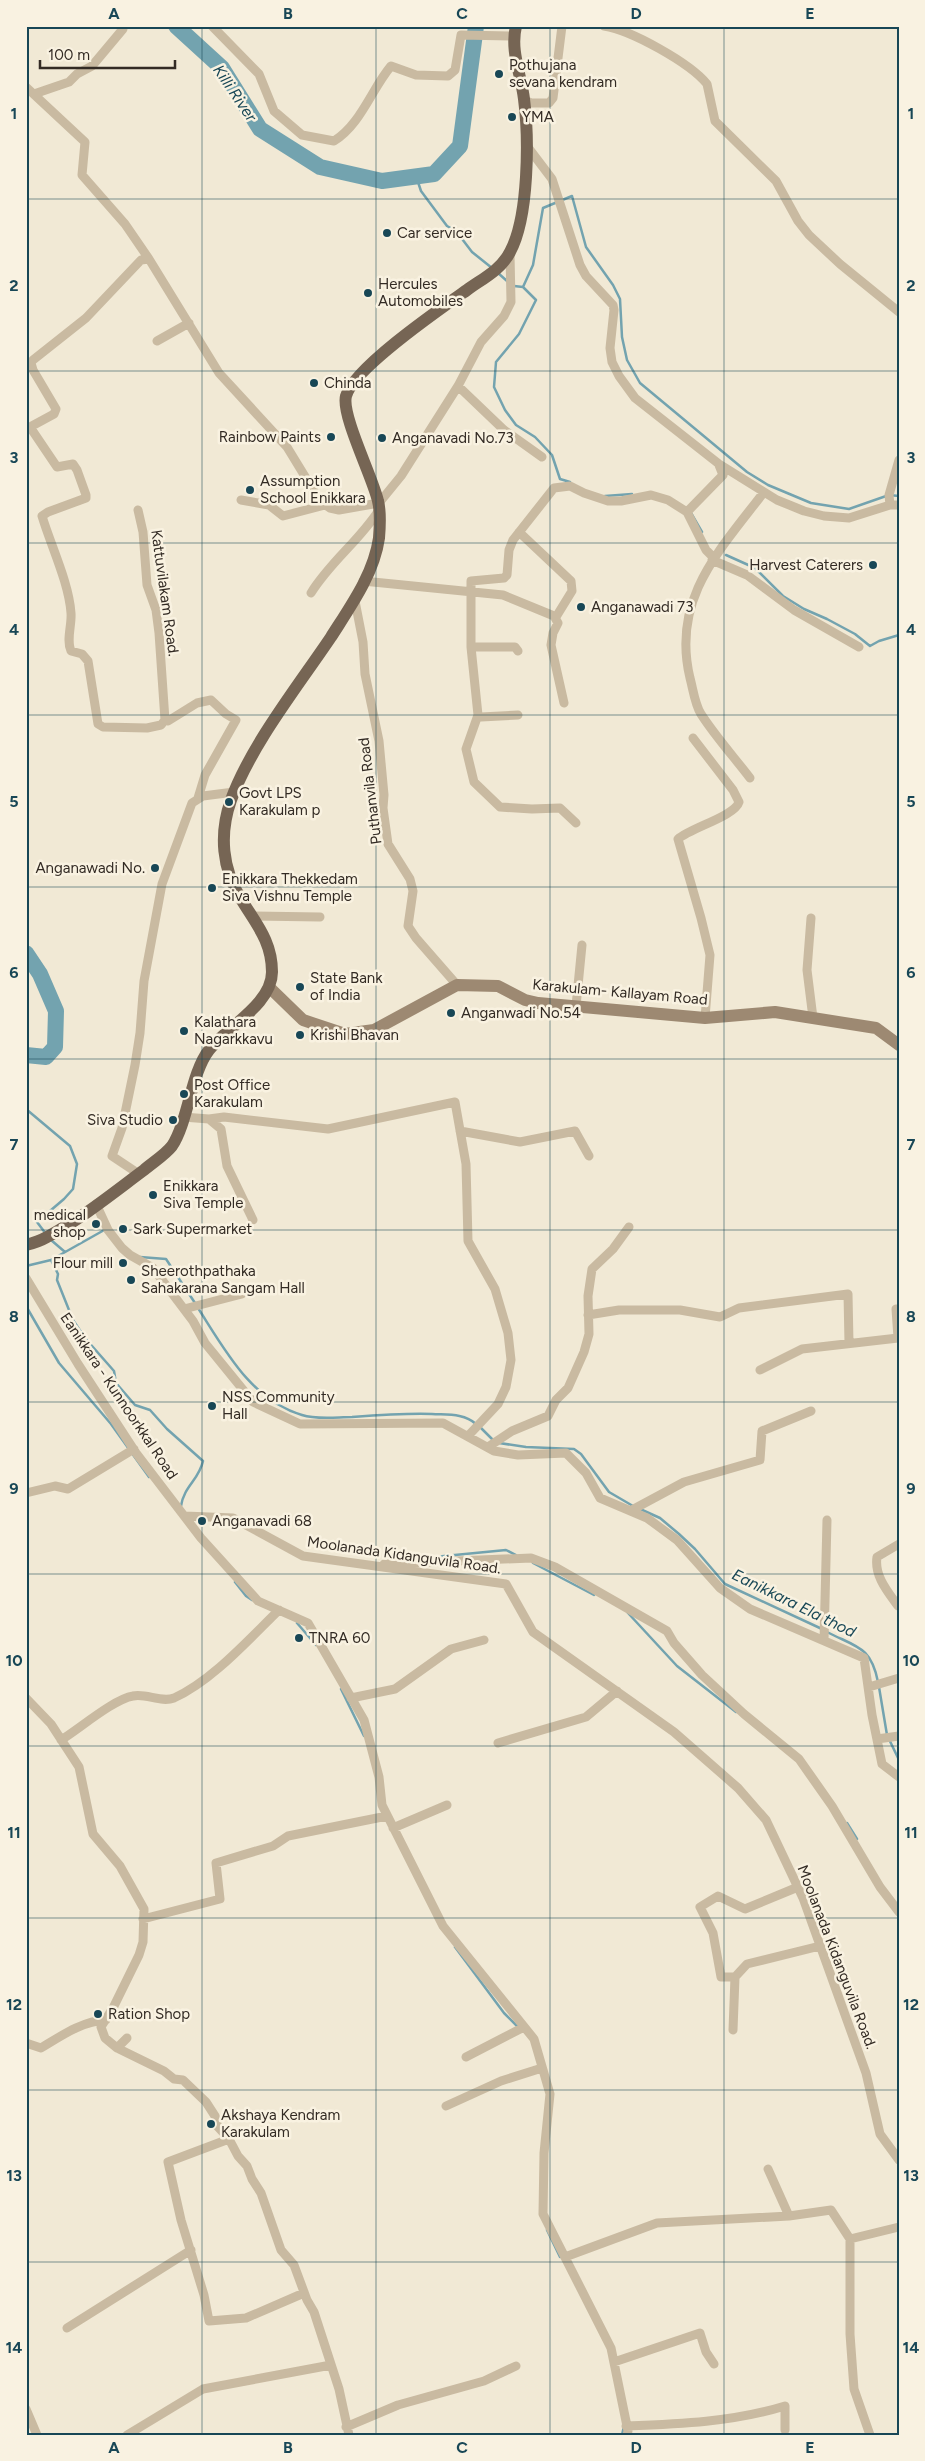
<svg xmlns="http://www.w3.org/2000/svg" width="925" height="2461" font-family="Figtree,sans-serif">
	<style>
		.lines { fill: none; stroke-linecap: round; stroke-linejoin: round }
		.stream { stroke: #73a3af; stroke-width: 2.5 }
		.river { stroke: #73a3af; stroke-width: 16 }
		.street { stroke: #c9baa1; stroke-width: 9 }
		.secondary { stroke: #9d8972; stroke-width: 12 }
		.primary { stroke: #766554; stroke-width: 12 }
		.grid { fill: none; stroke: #184756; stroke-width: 1; stroke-opacity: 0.55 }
		.poi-dot { fill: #184756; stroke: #f9f2e1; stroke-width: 2 }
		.labels { text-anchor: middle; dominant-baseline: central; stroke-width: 5; stroke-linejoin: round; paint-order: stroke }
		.poi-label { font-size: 15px; fill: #332b24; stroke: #f9f2e1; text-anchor: start }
		.street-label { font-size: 15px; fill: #332b24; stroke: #f9f2e1 }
		.water-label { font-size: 16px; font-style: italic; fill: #184756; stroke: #f9f2e1 }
		.neatline { fill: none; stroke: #184756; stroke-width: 2 }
		.grid-label { font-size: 16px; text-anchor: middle; font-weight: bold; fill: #184756 }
	</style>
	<rect width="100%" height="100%" fill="#f1e9d5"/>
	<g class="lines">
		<path class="stream" d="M416 176 421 191 447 226 456 231 472 252 492 268
			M498 273 507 281
			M514 286 523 287 533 265 543 208 572 196 586 247 613 285 620 299 622 337 627 360 640 383 747 472 768 485 811 503 849 509 889 495 899 496
			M523 287 536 300 519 334 496 362 494 387 505 410 516 425 535 437 552 455 560 479 570 482
			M605 496 632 494
			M691 513 702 532
			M726 555 755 568 783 596 804 609 827 619 855 634 870 646 879 641 899 635
			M26 1064 29 1055
			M26 1109 70 1146 77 1164 73 1189 64 1199 37 1222 46 1234
			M106 1229 51 1260 58 1274 57 1280 73 1320 85 1338 114 1371 116 1383 135 1405 150 1410 167 1429 203 1461C199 1480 184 1486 181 1506
			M51 1240 65 1252
			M140 1257 166 1259 195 1303
			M26 1266 51 1260
			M26 1306 59 1363 111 1424 149 1477
			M198 1308C225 1350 251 1400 302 1415 317 1420 337 1417 352 1417 379 1415 406 1413 432 1414 447 1415 464 1413 476 1424
			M480 1427 494 1441
			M499 1443 526 1447 574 1449 581 1454 609 1492 633 1506
			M640 1509 660 1518 679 1534 695 1549 725 1584 822 1629
			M424 1558 506 1550 516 1555
			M533 1563 594 1595
			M235 1582 246 1596 252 1600
			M628 1613 677 1666 736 1712
			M297 1623 316 1645
			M827 1632C856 1647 871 1646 878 1682
			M879 1687 887 1735 899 1760
			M341 1689 364 1736
			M847 1823 857 1839
			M455 1947 504 2013 518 2027
			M547 2230 560 2257
			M622 2435 624 2426"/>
		<path class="river" d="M176 26 222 68 260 129 320 167 382 181 434 174 460 146 476 26
			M26 953 40 974 56 1011 55 1047 46 1057 26 1055"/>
		<path class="street" d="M212 26 259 74 274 111 302 135 334 141C361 124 371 90 391 66L416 75 448 76 455 70 461 35 514 36
			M604 26C631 30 690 63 707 84L715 121 776 181 798 221 809 235 840 264 899 312
			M26 87 85 142 82 175 125 224 149 259
			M34 94 69 82 77 74 92 66 123 29
			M524 100 531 103H549L553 98 562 26
			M527 146 552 179 580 265 586 276 613 305 614 310 610 348 612 362 619 376 635 398 719 464 777 500 804 511 824 516 849 518 890 505H899
			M157 341 189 323
			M458 386 504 430 542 457
			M241 500 269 505 283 516 325 505
			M890 505 889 495 899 460
			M138 510 143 532 147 585 156 610 159 633 165 720 168 721 197 703 211 700 226 714 236 720 205 775 198 798
			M687 512 723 475 719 465
			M519 532 571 581 572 591 556 617
			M712 560 747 575 794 610 859 647
			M363 581 503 595 554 616 558 623 553 633 551 645 564 703
			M311 593C330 562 360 540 379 510
			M355 601 363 642 365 674 379 741 384 795 383 808 388 844 410 879 413 891 408 926 416 938 457 985
			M471 647H515L518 651
			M478 715 466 749 474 782 500 807 532 809 560 808 576 823
			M518 715 481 717 478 715 471 647V581L504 578 507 575 509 550 513 540 554 488 570 486 584 493 608 501H621L651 495 668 500 687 512 706 550 714 558
			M165 720 161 725 147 728 103 727 98 724 88 661 82 654 71 651C66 640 72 625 71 613 69 583 51 546 42 516L48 512 86 498V495L77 470 73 464 57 467 30 427 54 414 56 409 33 370 31 363 33 360 86 318 141 260 149 259 219 373 287 447 320 501 330 508 339 510 379 503 401 476 458 386 481 342 504 316 511 302 510 254
			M693 738 733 790 739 802C735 816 690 828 678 839L701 918 710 955 705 1018
			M750 778C734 757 715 736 701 714 695 705 693 689 690 678 671 599 719 551 764 492
			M254 916 320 917
			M811 918 807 970 813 1018
			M576 1006 582 945
			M183 1117 209 1119 221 1129 227 1166 253 1220
			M209 1119 224 1117 328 1129 455 1102 466 1164 468 1241 495 1289 508 1333 511 1360 506 1387 498 1404 468 1436
			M460 1131 520 1142 575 1131 589 1156
			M139 1174 112 1156 122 1128 135 1065 140 1033 144 981 162 884 192 803 203 796 234 792
			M96 1204 108 1230 122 1248 130 1255 153 1268 193 1321 205 1343 253 1402 300 1424 443 1423 494 1451 518 1455 566 1453 586 1473 600 1498 647 1518 677 1540 720 1588 750 1609 864 1658 872 1715 882 1764 899 1777
			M26 1278 78 1364 136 1453 201 1538 258 1601 308 1623 364 1720 379 1777 382 1805 443 1926 534 2039 550 2094 544 2153 543 2214 611 2348 628 2431 627 2435
			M184 1309 242 1294
			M588 1315 619 1310H680L720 1317 739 1308 848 1294 849 1343
			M760 1370 802 1349 898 1338 896 1309H899
			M488 1447 512 1431 548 1416 556 1400 568 1388 584 1352 589 1334 588 1296 592 1269 613 1249 629 1227
			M26 1493 55 1486 68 1489 134 1449
			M630 1511 684 1482 760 1460 762 1431 811 1411
			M185 1516 233 1518 303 1556 506 1584 533 1632 674 1732 738 1788 766 1820 803 1898 866 2073 880 2134 899 2160
			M384 1564 531 1558 555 1567 667 1631 674 1643 702 1675 744 1714 799 1759 832 1806 880 1887 899 1912
			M898 1606C888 1592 874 1576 877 1557L899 1544
			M824 1641 827 1520
			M869 1687 899 1678
			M26 1698 51 1724 79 1767 93 1834 120 1866 144 1909 143 1942 139 1955 114 2006 101 2027 105 2038 117 2048 164 2071 174 2079 183 2080 206 2102 215 2116 218 2127 229 2139 238 2156 247 2166 252 2179 261 2193 281 2250 294 2265 307 2300 314 2312 339 2389 349 2435
			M351 1698 395 1689 451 1649 484 1640
			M877 1739 899 1736
			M61 1740C79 1729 114 1699 133 1696 146 1693 161 1703 174 1698 212 1681 249 1639 279 1610
			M498 1743 586 1717 617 1691
			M393 1828 447 1805
			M143 1919 220 1899 216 1863 273 1846 288 1836 387 1816
			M735 1977H721L713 1933 700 1907 718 1896 745 1909 798 1887
			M733 2030 735 1977 747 1964 820 1946
			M26 2043 41 2048C61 2036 82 2021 106 2020
			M117 2048 127 2038
			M466 2057 524 2027
			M446 2106 501 2081 542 2068
			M229 2139 168 2162 181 2220 204 2295 209 2321 246 2318 304 2293
			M789 2216 831 2210 850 2239V2334L854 2389 870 2435
			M850 2239 899 2227
			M565 2257 657 2223 789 2216 768 2169
			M67 2328 191 2250
			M614 2362 700 2333 706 2352 714 2364
			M26 2409 37 2435
			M626 2426C680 2424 733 2422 785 2406V2430
			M346 2427 398 2405 484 2381 516 2366
			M127 2435 203 2389 331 2365"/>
		<path class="secondary" d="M270 988 303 1020 345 1034 374 1030 457 985 498 986 525 1000 538 1003 705 1018 775 1012 876 1028 899 1045"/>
		<path class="primary" d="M26 1245C34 1243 40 1241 47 1237 81 1219 113 1193 144 1170 152 1163 165 1155 172 1146 188 1122 191 1073 209 1050 227 1027 272 1004 272 972 272 941 256 924 241 899 222 869 219 834 231 800 251 745 298 686 331 637 350 607 374 574 379 538 380 526 381 513 378 501 373 478 341 415 346 396 354 368 440 309 467 290 482 279 501 270 510 252 529 217 529 138 524 99 521 74 510 51 516 26"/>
	</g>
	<path class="grid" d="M202 26V2435M376 26V2435M550 26V2435M724 26V2435M26 199H899M26 371H899M26 543H899M26 715H899M26 887H899M26 1059H899M26 1230H899M26 1402H899M26 1574H899M26 1746H899M26 1918H899M26 2090H899M26 2262H899"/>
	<g class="poi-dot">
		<circle cx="499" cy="74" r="5"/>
		<circle cx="512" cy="117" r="5"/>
		<circle cx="387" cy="233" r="5"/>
		<circle cx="368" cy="293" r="5"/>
		<circle cx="314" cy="383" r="5"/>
		<circle cx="331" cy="437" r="5"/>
		<circle cx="382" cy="438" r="5"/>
		<circle cx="250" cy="490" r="5"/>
		<circle cx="873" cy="565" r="5"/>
		<circle cx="581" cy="607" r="5"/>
		<circle cx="229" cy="802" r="5"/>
		<circle cx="155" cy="868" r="5"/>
		<circle cx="212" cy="888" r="5"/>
		<circle cx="300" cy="987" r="5"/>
		<circle cx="451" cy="1013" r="5"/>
		<circle cx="184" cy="1031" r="5"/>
		<circle cx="300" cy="1035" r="5"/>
		<circle cx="184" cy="1094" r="5"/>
		<circle cx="173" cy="1120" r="5"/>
		<circle cx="153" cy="1195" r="5"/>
		<circle cx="96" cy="1224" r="5"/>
		<circle cx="123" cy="1229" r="5"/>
		<circle cx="123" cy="1263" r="5"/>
		<circle cx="131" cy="1280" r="5"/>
		<circle cx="212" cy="1406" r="5"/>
		<circle cx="202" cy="1521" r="5"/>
		<circle cx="299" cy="1638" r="5"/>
		<circle cx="98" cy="2014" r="5"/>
		<circle cx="211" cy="2124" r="5"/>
	</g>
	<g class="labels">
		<g class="poi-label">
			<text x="509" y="65">Pothujana<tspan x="509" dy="17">sevana kendram</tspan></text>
			<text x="522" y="117">YMA</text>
			<text x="397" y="233">Car service</text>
			<text x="378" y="284">Hercules<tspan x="378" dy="17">Automobiles</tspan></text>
			<text x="324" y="383">Chinda</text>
			<text x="321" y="437" text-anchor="end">Rainbow Paints</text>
			<text x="392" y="438">Anganavadi No.73</text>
			<text x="260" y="481">Assumption<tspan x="260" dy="17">School Enikkara</tspan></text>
			<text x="863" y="565" text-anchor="end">Harvest Caterers</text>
			<text x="591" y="607">Anganawadi 73</text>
			<text x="239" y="793">Govt LPS<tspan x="239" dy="17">Karakulam p</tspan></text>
			<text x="145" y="868" text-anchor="end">Anganawadi No.</text>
			<text x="222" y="879">Enikkara Thekkedam<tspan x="222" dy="17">Siva Vishnu Temple</tspan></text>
			<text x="310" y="978">State Bank<tspan x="310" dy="17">of India</tspan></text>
			<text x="461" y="1013">Anganwadi No.54</text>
			<text x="194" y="1022">Kalathara<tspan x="194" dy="17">Nagarkkavu</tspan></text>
			<text x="310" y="1035">Krishi Bhavan</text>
			<text x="194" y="1085">Post Office<tspan x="194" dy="17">Karakulam</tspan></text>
			<text x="163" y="1120" text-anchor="end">Siva Studio</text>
			<text x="163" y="1186">Enikkara<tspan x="163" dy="17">Siva Temple</tspan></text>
			<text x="86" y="1215" text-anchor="end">medical<tspan x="86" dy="17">shop</tspan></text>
			<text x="133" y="1229">Sark Supermarket</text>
			<text x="113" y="1263" text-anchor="end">Flour mill</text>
			<text x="141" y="1271">Sheerothpathaka<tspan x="141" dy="17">Sahakarana Sangam Hall</tspan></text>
			<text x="222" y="1397">NSS Community<tspan x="222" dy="17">Hall</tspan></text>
			<text x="212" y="1521">Anganavadi 68</text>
			<text x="309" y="1638">TNRA 60</text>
			<text x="108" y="2014">Ration Shop</text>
			<text x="221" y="2115">Akshaya Kendram<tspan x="221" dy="17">Karakulam</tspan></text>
		</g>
		<g class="street-label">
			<text transform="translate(165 593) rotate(82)">Kattuvilakam Road.</text>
			<text transform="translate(370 791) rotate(-97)">Puthanvila Road</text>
			<text transform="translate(620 992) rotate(5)">Karakulam- Kallayam Road</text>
			<text transform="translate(119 1396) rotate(56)">Eanikkara - Kunnoorkkal Road</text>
			<text transform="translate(404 1555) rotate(8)">Moolanada Kidanguvila Road.</text>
			<text transform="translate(837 1957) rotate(69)">Moolanada Kidanguvila Road.</text>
		</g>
		<g class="water-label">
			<text transform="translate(235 93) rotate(56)">Killi River</text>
			<text transform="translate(794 1603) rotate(26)">Eanikkara Ela thod</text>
		</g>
	</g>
	<rect width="925" height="2461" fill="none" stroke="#f9f2e1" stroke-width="55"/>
	<path d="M40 60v8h135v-8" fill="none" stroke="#332b24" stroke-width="2.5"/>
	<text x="48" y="60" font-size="15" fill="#332b24" stroke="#f9f2e1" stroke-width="4" paint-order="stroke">100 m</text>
	<rect x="28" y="28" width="870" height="2406" class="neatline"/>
	<g class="grid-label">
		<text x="114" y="19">A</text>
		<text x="288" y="19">B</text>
		<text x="462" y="19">C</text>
		<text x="636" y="19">D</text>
		<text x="810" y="19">E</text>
		<text x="14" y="119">1</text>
		<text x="911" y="119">1</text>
		<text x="14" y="291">2</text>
		<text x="911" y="291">2</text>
		<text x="14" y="463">3</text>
		<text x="911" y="463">3</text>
		<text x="14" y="635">4</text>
		<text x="911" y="635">4</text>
		<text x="14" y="807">5</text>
		<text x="911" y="807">5</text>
		<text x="14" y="978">6</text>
		<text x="911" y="978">6</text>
		<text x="14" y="1150">7</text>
		<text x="911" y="1150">7</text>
		<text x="14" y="1322">8</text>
		<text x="911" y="1322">8</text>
		<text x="14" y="1494">9</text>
		<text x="911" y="1494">9</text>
		<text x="14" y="1666">10</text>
		<text x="911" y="1666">10</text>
		<text x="14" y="1838">11</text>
		<text x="911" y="1838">11</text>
		<text x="14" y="2010">12</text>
		<text x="911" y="2010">12</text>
		<text x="14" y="2181">13</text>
		<text x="911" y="2181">13</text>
		<text x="14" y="2353">14</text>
		<text x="911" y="2353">14</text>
		<text x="114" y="2453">A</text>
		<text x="288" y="2453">B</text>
		<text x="462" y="2453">C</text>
		<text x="636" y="2453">D</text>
		<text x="810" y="2453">E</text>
	</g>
</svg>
